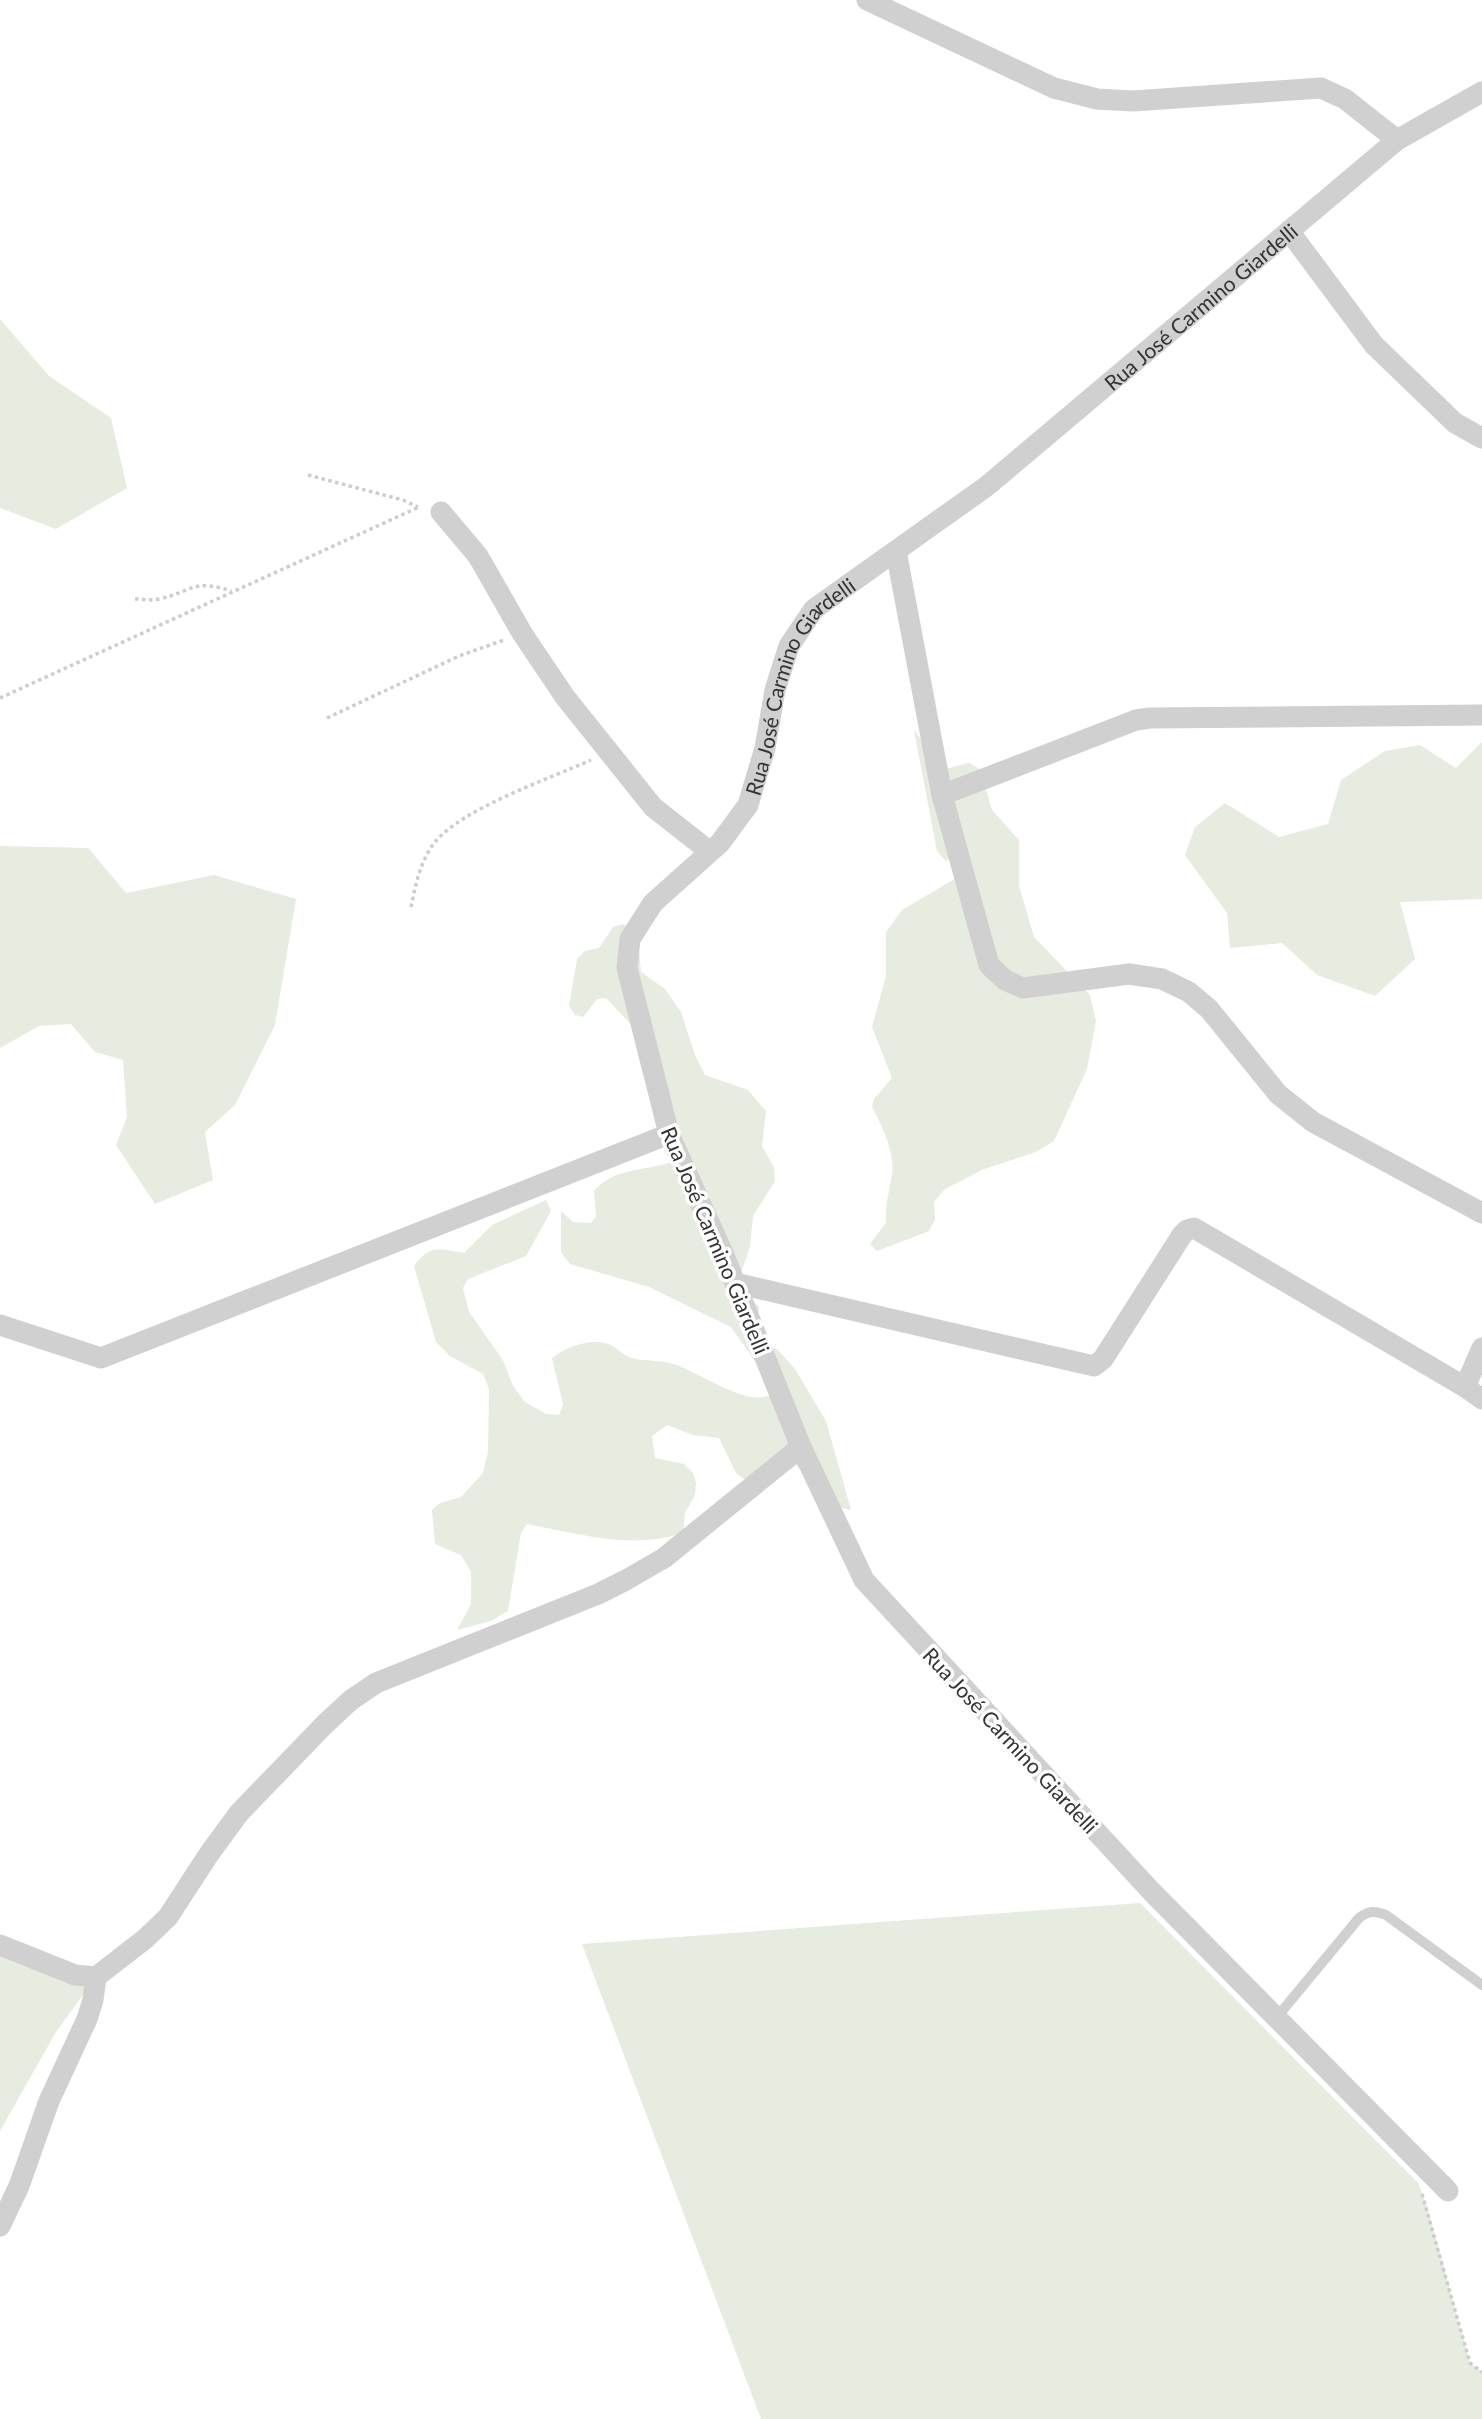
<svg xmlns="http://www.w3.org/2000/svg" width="1482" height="2419" font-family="Lato,sans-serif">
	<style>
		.green { fill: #e6ecdf }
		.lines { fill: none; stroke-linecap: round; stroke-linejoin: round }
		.path { stroke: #cdcdcd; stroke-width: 3.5; stroke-dasharray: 3.5 3.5; stroke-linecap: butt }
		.lane { stroke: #d0d0d0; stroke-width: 10 }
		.street { stroke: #d0d0d0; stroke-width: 21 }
		.labels { text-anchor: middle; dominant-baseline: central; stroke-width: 7; stroke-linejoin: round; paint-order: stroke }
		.street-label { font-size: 21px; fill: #333; stroke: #fff }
	</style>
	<rect width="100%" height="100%" fill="#fff"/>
	<path class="green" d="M0 319 49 376 111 418 127 488 56 529 0 508Z
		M914 730 941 766 949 768 969 763 980 769 992 810 1019 840V886L1034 937 1090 995 1096 1021 1087 1069 1054 1141 1036 1152 984 1169 945 1189 934 1202 935 1220 929 1231 877 1251 870 1244 886 1223C885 1204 889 1193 892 1174 895 1153 882 1125 872 1107L874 1099 892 1078 872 1027 886 976V932L902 910 958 877 959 852 946 861 937 851Z
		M1482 742V899L1400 902 1415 959 1375 996 1317 975 1282 943 1230 948 1227 913 1185 855 1195 827 1225 803 1279 837 1328 824 1341 780 1385 751 1420 745 1456 768Z
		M0 846 88 848 126 893 214 875 296 899 275 1025 235 1105 205 1132 213 1180 155 1204 116 1145 127 1117 123 1060 95 1052 71 1024 39 1026 0 1048Z
		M624 924 638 938 641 972 665 989 681 1012 695 1055 705 1075 748 1090 766 1111 762 1146 774 1167 775 1181 753 1216 750 1247 737 1284 759 1307 757 1328 762 1340 778 1350 795 1369 826 1421 851 1510 838 1507 787 1456 751 1484 736 1473 719 1438 693 1435 667 1425 652 1436 655 1458 684 1464 693 1473 696 1483 695 1495 685 1513 683 1533C629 1550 581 1534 527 1524L521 1533 508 1611 491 1621 457 1630 471 1604V1572L461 1555 435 1544 432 1510 440 1503 461 1497 483 1473 488 1452 489 1389 483 1374 450 1356 436 1342 414 1266C430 1244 439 1249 464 1253L492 1225 546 1200 551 1211 526 1256 468 1279 463 1288 469 1312 503 1360 513 1386 525 1402 546 1414 559 1415 563 1404 552 1358C566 1347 591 1338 608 1344 617 1347 623 1356 632 1358 644 1361 657 1360 670 1363 698 1370 743 1407 771 1395L772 1385 731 1327 649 1287 570 1264 561 1252V1211L573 1222 591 1223 596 1216 594 1191C617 1163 660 1173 682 1156L674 1109 643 1037 606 998 597 999 583 1017 575 1015 569 1006 577 959 585 951 599 948 613 927Z
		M1140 1903 1418 2183 1428 2209 1470 2363 1482 2372V2419H761L582 1944Z
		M0 1945 96 1977 56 2032 0 2131Z"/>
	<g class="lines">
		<path class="path" d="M308 475 403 500 418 507
			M135 599C143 599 151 601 159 599 192 592 192 578 231 591
			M0 698 419 507
			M327 718 459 656 504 640
			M411 907C416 884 420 861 435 842 463 808 549 779 591 760
			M1422 2194 1470 2363 1482 2372"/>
		<path class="lane" d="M1277 2017 1359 1918C1368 1911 1375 1910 1386 1915L1482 1985"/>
		<g class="street">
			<path d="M867 0 1054 88 1097 99 1133 101 1321 88 1345 99 1397 140"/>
			<path d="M1289 231 1374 345 1455 423 1482 438"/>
			<path d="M441 512 478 556 522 633 565 697 653 807 709 851"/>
			<path d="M896 551 942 795 989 965 1005 980 1023 988 1129 974 1162 979 1189 992 1209 1009 1278 1094 1313 1122 1482 1213"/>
			<path d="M942 795 1136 720 1150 718 1482 715"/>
			<path d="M735 1283 1094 1366 1103 1359 1182 1235 1187 1230 1194 1228 1465 1387"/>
			<path d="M0 1325 101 1358 669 1134"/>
			<path d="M1482 1348 1465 1387 1482 1399"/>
			<path d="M0 1945 75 1975 96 1977 145 1939 168 1917 209 1854 239 1813 325 1724 351 1700 376 1683 598 1594 626 1580 664 1558 801 1447"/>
			<path id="s1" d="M1448 2191 1152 1892 864 1580 801 1447 723 1253 669 1134 627 968 630 939 653 903 720 843 748 805 765 748 775 690 789 646 814 609 987 486 1397 140 1482 92"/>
			<path d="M0 2226 19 2186 49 2101 87 2019 93 2000 96 1977"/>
		</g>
	</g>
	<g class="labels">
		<g class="street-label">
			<text stroke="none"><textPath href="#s1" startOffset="2413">Rua José Carmino Giardelli</textPath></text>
			<text stroke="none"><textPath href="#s1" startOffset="1846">Rua José Carmino Giardelli</textPath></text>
			<text transform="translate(716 1240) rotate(67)">Rua José Carmino Giardelli</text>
			<text transform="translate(1011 1740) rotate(47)">Rua José Carmino Giardelli</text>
		</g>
	</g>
</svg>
